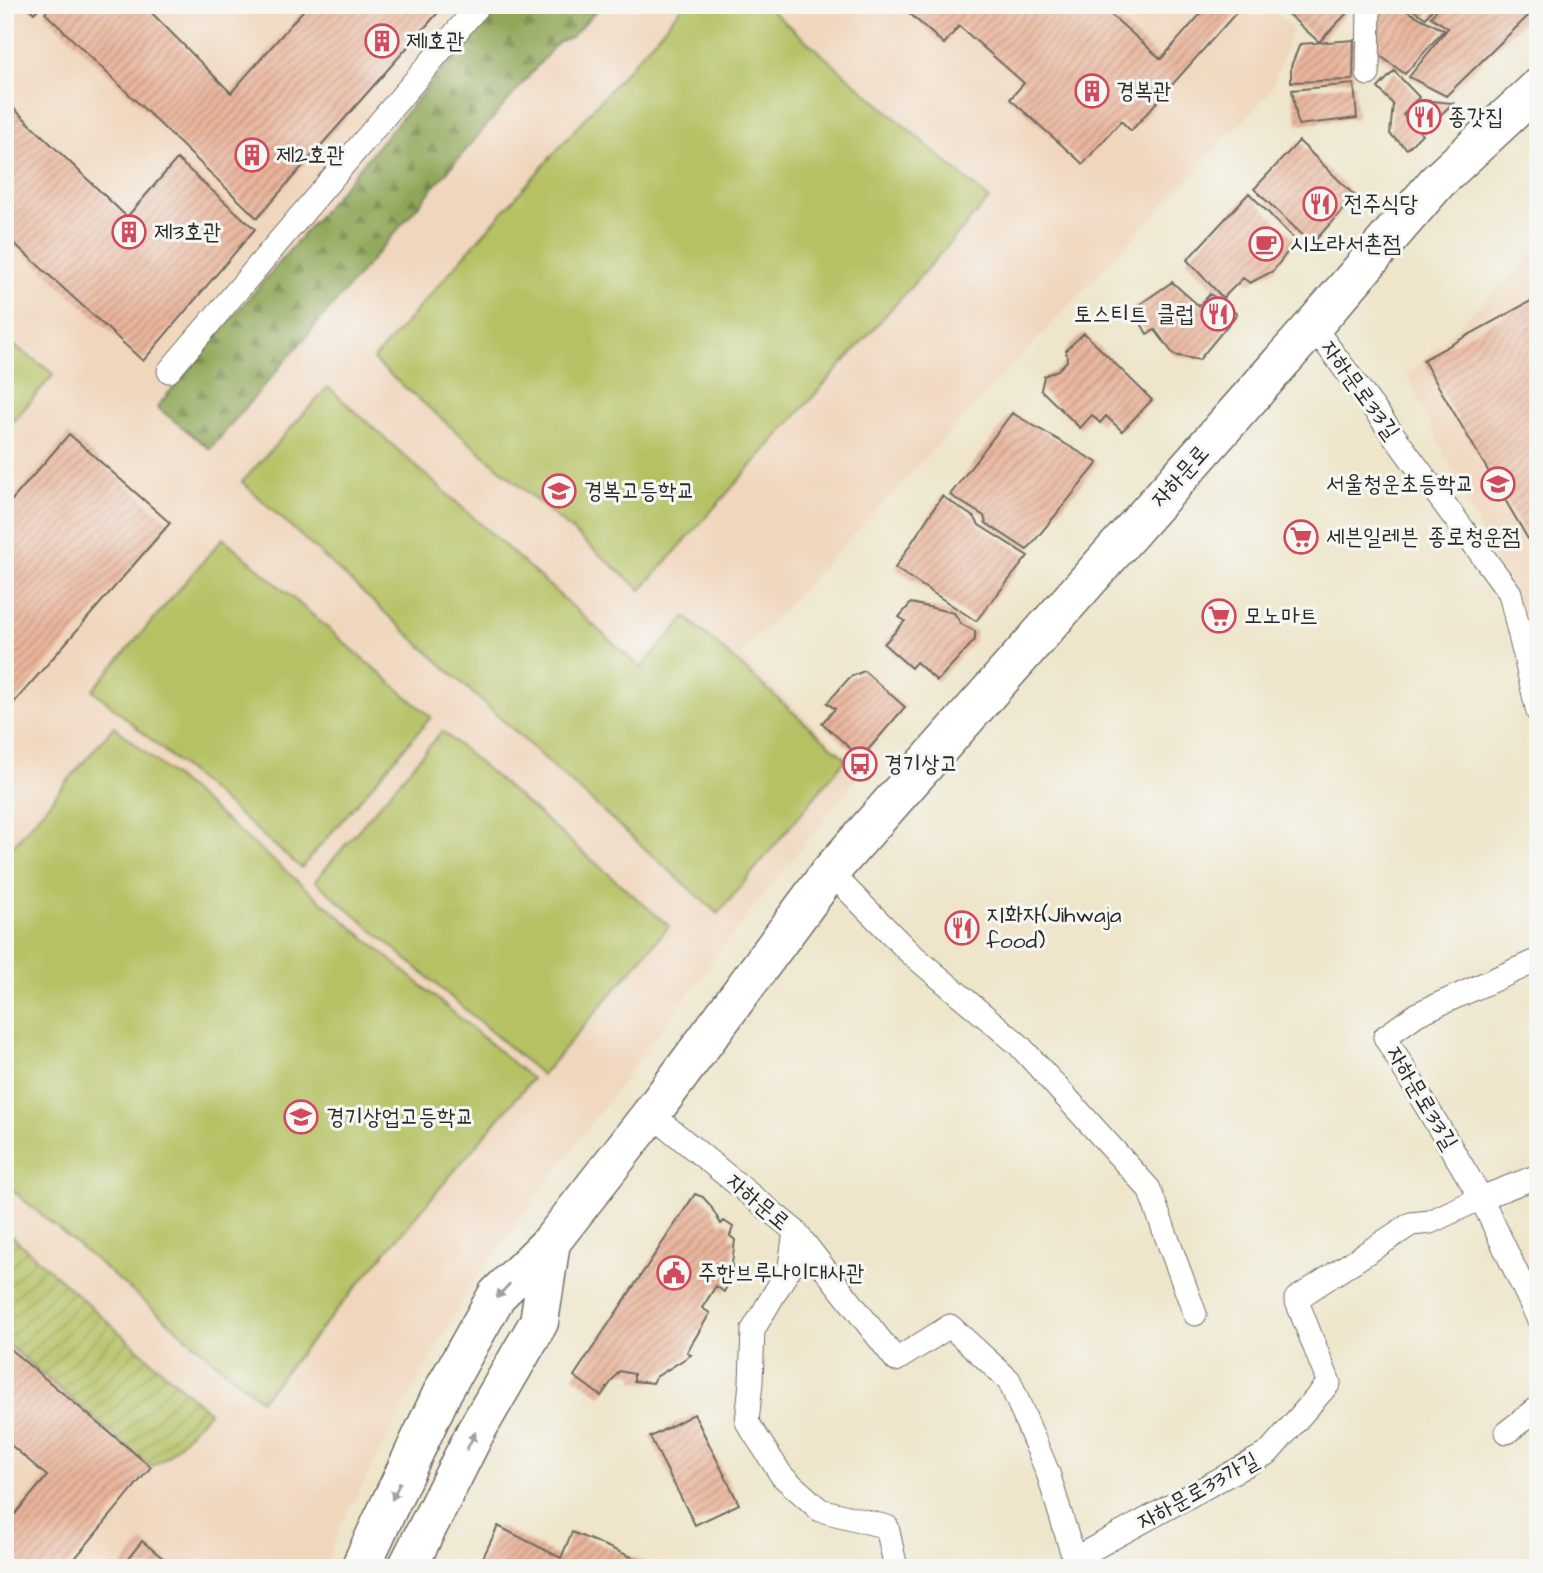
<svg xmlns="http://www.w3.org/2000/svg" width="1543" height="1573" font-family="'Architects Daughter','Poor Story',sans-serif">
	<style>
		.built { fill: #f0d6bc }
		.forest { fill: url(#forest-firs); stroke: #5e6942; stroke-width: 2 }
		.garden { fill: url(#garden-furrows); stroke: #707647; stroke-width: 2 }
		.pitch { fill: #b5c163; stroke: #707647; stroke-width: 2 }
		.building { fill: url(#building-hatch) }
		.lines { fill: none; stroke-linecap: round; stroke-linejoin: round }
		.lane-casing { stroke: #6f6c63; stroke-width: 25 }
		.primary-casing { stroke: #6f6c63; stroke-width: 41 }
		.lane { stroke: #fff; stroke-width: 23 }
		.primary { stroke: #fff; stroke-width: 38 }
		.oneway { fill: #a0a0a0 }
		.labels { text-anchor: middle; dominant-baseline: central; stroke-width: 6; stroke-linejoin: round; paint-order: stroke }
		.poi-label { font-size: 23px; fill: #2b2b2b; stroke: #f6f6f2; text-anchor: start }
		.street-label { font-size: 23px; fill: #2b2b2b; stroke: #f6f6f2 }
	</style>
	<defs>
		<pattern id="forest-firs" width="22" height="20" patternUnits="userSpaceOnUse" patternTransform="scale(1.75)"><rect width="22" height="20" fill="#90a759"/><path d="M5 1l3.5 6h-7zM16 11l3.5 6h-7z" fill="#76884a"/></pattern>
		<pattern id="garden-furrows" width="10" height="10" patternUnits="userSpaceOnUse" patternTransform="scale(1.75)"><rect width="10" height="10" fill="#b5c163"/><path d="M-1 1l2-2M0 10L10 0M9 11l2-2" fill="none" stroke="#939d52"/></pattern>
		<pattern id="building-hatch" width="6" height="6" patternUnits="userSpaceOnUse" patternTransform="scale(1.75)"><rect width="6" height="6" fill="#eab59b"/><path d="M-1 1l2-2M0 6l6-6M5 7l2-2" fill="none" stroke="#be937f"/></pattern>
	</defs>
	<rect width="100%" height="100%" fill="#f6f6f2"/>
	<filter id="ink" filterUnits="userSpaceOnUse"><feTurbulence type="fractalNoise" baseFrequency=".0143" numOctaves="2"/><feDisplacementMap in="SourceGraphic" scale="14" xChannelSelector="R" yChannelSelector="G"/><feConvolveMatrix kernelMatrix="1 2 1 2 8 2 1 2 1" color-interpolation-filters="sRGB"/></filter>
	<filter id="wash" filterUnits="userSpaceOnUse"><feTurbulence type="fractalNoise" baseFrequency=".00686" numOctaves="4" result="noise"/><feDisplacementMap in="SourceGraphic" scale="28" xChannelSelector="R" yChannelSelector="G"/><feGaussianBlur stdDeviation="1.57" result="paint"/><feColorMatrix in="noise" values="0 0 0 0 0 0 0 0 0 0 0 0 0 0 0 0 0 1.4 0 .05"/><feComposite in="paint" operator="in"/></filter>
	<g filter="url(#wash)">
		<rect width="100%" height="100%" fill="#eee5ca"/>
		<path class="built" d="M5 5H1270L1292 30 1270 92 740 655 862 771 725 944 468 1289 340 1526 325 1568H5Z
			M1538 249V658L1510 593 1407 375Z"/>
		<path class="forest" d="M497 5H602L571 37 558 42 210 449 157 407Z"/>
		<path class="garden" d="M6 1231 209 1412 167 1457 151 1467 5 1342Z"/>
		<path class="pitch" d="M684 5H765L989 199 641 590 373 360Z
			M5 339 54 374 5 431Z
			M328 387 641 668 686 617 846 759 718 914 558 771 242 482Z
			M223 538 431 717 301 868 93 690Z
			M114 726 532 1079 261 1400 5 1184V855Z
			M442 731 669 926 542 1075 315 881Z"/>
		<g id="blocks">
			<path class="building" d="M26 5H42L34 13Z
				M52 5H144L231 93 308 5H442V8L257 218 45 13Z
				M900 5H1100L1161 59 1205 9 1201 5H1243L1131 131 1121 121 1083 164 1010 99 1024 83 959 26 944 44Z
				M1278 5H1345L1350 10 1319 42Z
				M1380 5H1395L1444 30 1405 74 1375 52V17Z
				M1404 5H1435L1426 18Z
				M1440 5H1520L1530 14 1446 96 1409 77 1448 28 1431 17Z
				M1354 40 1353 80 1291 82V66L1300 44Z
				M1394 71 1419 97 1403 115 1422 134 1407 149 1390 134 1393 104 1378 88Z
				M1354 84 1357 118 1298 125 1292 90Z
				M5 100 127 217 177 159 255 229 143 361 5 235Z
				M1421 100 1453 103 1424 131 1408 113Z
				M1299 141 1355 196 1312 244 1254 189Z
				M1249 193 1296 241 1273 271 1250 283 1243 278 1223 298 1187 260Z
				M1172 282 1199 306 1210 294 1237 314 1199 360 1174 355 1155 330 1147 334 1133 309Z
				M1538 297V556L1423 360Z
				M1084 333 1152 400 1122 431 1106 416 1100 423 1092 415 1080 428 1041 390 1044 376 1058 370 1067 361 1066 350Z
				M1012 413 1098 463 1027 550 986 523 984 516 950 495Z
				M69 434 170 523 5 713V508Z
				M942 496 975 518 979 525 1028 556 976 621 895 568Z
				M911 603 954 613 961 624 975 631V640L937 681 916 662 911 668 884 644 905 621 899 617Z
				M864 671 905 707 861 758 822 723 835 709 827 703 850 677Z
				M695 1194 703 1197 710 1205 721 1224 724 1221 733 1227 730 1236 735 1240 730 1280 724 1292 716 1286 702 1308 710 1313 687 1352 691 1355 656 1377 653 1383 634 1381V1374L619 1371 601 1396 574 1376Z
				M5 1345 151 1467 67 1568H5V1526L47 1476 5 1440Z
				M694 1414 739 1504 695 1525 650 1437Z
				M498 1526 561 1558 572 1532 658 1568H478Z
				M142 1541 175 1568H121Z"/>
		</g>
	</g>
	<g filter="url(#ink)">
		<use href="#blocks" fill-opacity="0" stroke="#6f6c63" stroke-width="2"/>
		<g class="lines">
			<defs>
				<path id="lane" d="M1368 74 1369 5
					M1313 326 1510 593 1538 712
					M169 371 479 5
					M830 872 909 952 1019 1045 1149 1189 1195 1314
					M1538 960 1417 1014 1385 1037 1481 1198 1538 1318
					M651 1114 795 1231 790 1267 753 1330 751 1382 747 1422 782 1476 820 1510 887 1527 896 1568
					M795 1231 896 1360 950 1326 1009 1380 1048 1473 1074 1559 1268 1453 1329 1383 1296 1299 1411 1224 1430 1222 1481 1198 1538 1176
					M1507 1432 1538 1408"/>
				<path id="primary" d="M360 1568 443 1391 497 1295 551 1242 651 1114 830 872 1313 326 1437 182 1538 88
					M407 1568 476 1431 539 1322 551 1242"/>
			</defs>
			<use href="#lane" class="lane-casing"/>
			<use href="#primary" class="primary-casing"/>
			<use href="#lane" class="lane"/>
			<use href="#primary" class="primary"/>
		</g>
		<defs><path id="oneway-solid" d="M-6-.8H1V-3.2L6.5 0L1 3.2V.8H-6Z" transform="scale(1.75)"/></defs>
		<g class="oneway">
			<use href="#oneway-solid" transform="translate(503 1291) rotate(133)"/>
			<use href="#oneway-solid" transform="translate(471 1441) rotate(-63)"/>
			<use href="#oneway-solid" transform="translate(396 1491) rotate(115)"/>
		</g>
	</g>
	<defs>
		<symbol id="building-ring" viewBox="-11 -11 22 22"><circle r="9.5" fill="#f6f6f2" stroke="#d1495b" stroke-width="1.5"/><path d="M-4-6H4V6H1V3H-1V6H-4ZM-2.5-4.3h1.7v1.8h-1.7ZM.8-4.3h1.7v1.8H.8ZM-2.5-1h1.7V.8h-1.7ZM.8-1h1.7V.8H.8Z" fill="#d1495b"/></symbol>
		<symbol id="restaurant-ring" viewBox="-11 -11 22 22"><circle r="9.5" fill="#f6f6f2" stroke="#d1495b" stroke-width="1.5"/><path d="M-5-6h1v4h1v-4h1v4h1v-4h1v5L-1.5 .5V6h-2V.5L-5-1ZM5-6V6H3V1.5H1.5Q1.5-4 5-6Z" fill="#d1495b"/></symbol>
		<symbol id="cafe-ring" viewBox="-11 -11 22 22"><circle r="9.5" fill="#f6f6f2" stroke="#d1495b" stroke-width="1.5"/><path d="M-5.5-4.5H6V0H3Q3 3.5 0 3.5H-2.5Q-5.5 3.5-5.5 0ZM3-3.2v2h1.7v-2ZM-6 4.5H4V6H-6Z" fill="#d1495b"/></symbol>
		<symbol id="school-ring" viewBox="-11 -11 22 22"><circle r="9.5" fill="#f6f6f2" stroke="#d1495b" stroke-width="1.5"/><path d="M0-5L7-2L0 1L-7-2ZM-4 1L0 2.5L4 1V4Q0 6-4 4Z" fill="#d1495b"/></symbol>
		<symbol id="supermarket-ring" viewBox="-11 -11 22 22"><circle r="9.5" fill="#f6f6f2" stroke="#d1495b" stroke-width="1.5"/><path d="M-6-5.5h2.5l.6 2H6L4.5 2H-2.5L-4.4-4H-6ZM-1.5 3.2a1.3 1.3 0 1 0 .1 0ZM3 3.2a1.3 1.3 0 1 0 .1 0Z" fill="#d1495b"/></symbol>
		<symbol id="bus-ring" viewBox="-11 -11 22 22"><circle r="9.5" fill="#f6f6f2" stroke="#d1495b" stroke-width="1.5"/><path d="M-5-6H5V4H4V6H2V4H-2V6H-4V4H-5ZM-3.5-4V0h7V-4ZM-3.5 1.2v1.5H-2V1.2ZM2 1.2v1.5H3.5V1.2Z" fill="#d1495b"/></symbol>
		<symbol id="civic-ring" viewBox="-11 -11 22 22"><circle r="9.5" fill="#f6f6f2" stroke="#d1495b" stroke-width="1.5"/><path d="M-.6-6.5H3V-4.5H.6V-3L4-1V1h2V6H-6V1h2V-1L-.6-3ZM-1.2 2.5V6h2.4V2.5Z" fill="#d1495b"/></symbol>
	</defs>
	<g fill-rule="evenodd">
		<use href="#building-ring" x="363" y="22" width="38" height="38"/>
		<use href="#building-ring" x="1073" y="72" width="38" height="38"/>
		<use href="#restaurant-ring" x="1405" y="98" width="38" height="38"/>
		<use href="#building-ring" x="233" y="136" width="38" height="38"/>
		<use href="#restaurant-ring" x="1301" y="185" width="38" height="38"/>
		<use href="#building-ring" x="110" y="213" width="38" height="38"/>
		<use href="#cafe-ring" x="1247" y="225" width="38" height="38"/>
		<use href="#restaurant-ring" x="1199" y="295" width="38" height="38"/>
		<use href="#school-ring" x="1479" y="465" width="38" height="38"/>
		<use href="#school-ring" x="540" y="472" width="38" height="38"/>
		<use href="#supermarket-ring" x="1282" y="518" width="38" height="38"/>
		<use href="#supermarket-ring" x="1200" y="597" width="38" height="38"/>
		<use href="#bus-ring" x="841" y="745" width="38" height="38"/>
		<use href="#restaurant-ring" x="943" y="909" width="38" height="38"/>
		<use href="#school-ring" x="282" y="1098" width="38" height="38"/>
		<use href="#civic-ring" x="655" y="1254" width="38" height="38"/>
	</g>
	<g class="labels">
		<g class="poi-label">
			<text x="406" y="41">제1호관</text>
			<text x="1116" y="91">경복관</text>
			<text x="1448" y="117">종갓집</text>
			<text x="276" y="155">제2호관</text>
			<text x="1344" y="204">전주식당</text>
			<text x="154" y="232">제3호관</text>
			<text x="1290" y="244">시노라서촌점</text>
			<text x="1194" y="314" text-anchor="end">토스티트 클럽</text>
			<text x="1474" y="484" text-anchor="end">서울청운초등학교</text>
			<text x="584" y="491">경복고등학교</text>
			<text x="1326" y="537">세븐일레븐 종로청운점</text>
			<text x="1244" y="616">모노마트</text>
			<text x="884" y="764">경기상고</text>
			<text x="986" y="915">지화자(Jihwaja<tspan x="986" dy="26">food)</tspan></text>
			<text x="326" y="1117">경기상업고등학교</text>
			<text x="698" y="1273">주한브루나이대사관</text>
		</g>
		<g class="street-label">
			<text transform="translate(1360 390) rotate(54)">자하문로33길</text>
			<text transform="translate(1180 476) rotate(-48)">자하문로</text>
			<text transform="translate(1422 1098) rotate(59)">자하문로33길</text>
			<text transform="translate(758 1202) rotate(40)">자하문로</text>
			<text transform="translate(1198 1491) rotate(-29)">자하문로33가길</text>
		</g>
	</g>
	<rect width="1543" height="1573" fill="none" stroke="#f6f6f2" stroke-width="28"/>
</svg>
